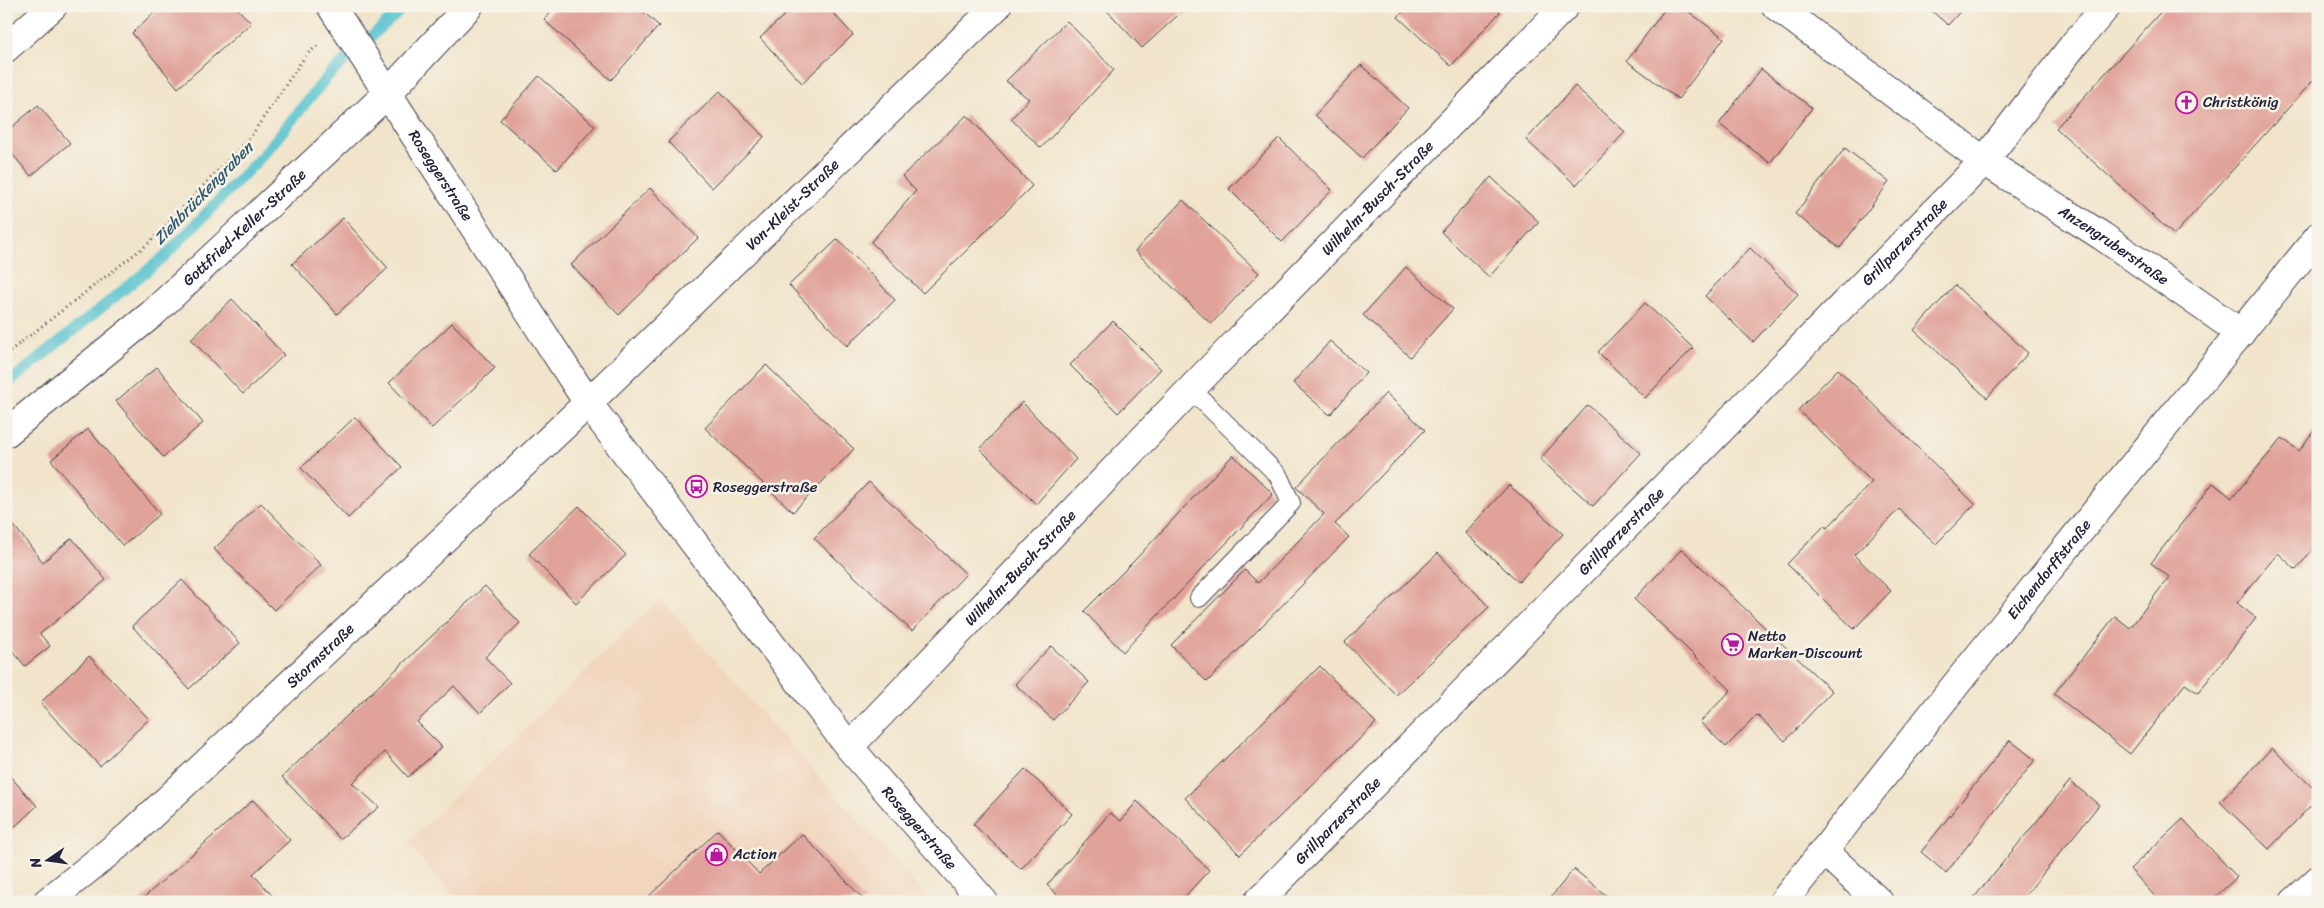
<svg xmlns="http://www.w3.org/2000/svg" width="2324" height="908" font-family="Sriracha,sans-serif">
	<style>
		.built { fill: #f1d5bd }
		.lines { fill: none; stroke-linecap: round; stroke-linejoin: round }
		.stream { stroke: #56c2d0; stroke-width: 11 }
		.building { fill: #e0a299 }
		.lane-casing { stroke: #413f50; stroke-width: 20 }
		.street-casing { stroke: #413f50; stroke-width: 30 }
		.path { stroke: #413f50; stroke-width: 3; stroke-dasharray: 1 4; stroke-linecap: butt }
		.lane { stroke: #fff; stroke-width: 18 }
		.street { stroke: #fff; stroke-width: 28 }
		.labels { text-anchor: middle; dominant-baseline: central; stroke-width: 5; stroke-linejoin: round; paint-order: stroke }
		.poi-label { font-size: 15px; fill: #22223b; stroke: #f7f3e8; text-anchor: start }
		.street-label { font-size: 15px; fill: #22223b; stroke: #f7f3e8 }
		.water-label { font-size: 16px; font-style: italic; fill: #345a6f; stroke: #f7f3e8 }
	</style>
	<rect width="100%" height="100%" fill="#f7f3e8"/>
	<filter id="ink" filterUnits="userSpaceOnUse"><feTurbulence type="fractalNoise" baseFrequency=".02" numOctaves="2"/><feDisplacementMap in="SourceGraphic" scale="10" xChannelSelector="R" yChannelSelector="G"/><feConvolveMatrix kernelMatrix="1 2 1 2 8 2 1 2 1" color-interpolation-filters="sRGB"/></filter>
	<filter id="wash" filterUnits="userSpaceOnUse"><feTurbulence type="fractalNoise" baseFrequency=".0096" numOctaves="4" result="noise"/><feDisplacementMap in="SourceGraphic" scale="20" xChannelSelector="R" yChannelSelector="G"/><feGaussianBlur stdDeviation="1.12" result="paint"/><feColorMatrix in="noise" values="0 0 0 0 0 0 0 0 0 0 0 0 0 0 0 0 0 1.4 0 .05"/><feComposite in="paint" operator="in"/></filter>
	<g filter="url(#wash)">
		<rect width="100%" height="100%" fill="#f1e4ca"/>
		<path class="built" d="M660 599 931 902H459L407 843Z"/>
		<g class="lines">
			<path class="stream" d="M6 385 164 257 263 155 328 76 405 6"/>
		</g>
		<g id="blocks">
			<path class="building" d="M161 6H235L251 23 178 88 132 33Z
				M556 6H637L659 26 611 80 544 20Z
				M794 6H827L853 35 802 83 760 38Z
				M1103 6H1188L1142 48Z
				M1408 6H1494L1500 12 1451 66 1398 17Z
				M1667 6H1681L1724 38 1678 99 1627 61Z
				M1926 6H1965L1948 25Z
				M2166 6H2318V75L2174 235 2056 128Z
				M1067 21 1114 70 1041 148 1011 119 1029 99 1006 81Z
				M1361 65 1408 108 1362 158 1315 115Z
				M1761 69 1812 108 1770 163 1719 124Z
				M539 76 595 126 557 170 500 120Z
				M1575 86 1625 132 1576 185 1526 140Z
				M720 91 764 137 712 188 668 142Z
				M38 105 70 143 31 176 6 147V132Z
				M967 115 1032 186 923 293 871 242 916 191 902 176Z
				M1279 138 1332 190 1282 242 1229 189Z
				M1845 148 1889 182 1840 248 1795 214Z
				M1491 177 1539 222 1489 277 1441 232Z
				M650 188 698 238 619 315 571 265Z
				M1183 200 1259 273 1211 324 1135 251Z
				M343 218 388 268 337 314 292 264Z
				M838 239 895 300 847 346 789 285Z
				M1750 248 1798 294 1753 342 1705 296Z
				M1406 267 1453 309 1410 357 1363 315Z
				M1955 285 2028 353 1987 398 1914 330Z
				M232 299 284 355 243 394 191 339Z
				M1645 303 1693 348 1645 398 1598 352Z
				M1113 321 1161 369 1118 413 1070 365Z
				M452 323 495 368 432 428 389 383Z
				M1330 341 1366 373 1330 415 1293 383Z
				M766 365 854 449 793 512 705 428Z
				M157 367 203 423 163 457 116 401Z
				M1838 369 1975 504 1936 544 1899 509 1854 555 1891 591 1854 629 1787 564 1824 526 1827 528 1872 482 1798 410Z
				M1386 393 1425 430 1335 524 1349 537 1207 682 1171 645 1245 570 1258 583 1324 514 1296 487Z
				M1022 402 1076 459 1036 504 980 449Z
				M1588 405 1641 453 1593 506 1540 459Z
				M355 417 402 467 348 518 301 468Z
				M2318 425V542L2296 570 2278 553 2237 603 2256 618 2198 693 2185 684 2130 754 2054 694 2115 616 2130 628 2169 577 2151 563 2213 483 2232 498 2282 438 2299 451Z
				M88 429 160 514 123 546 51 460Z
				M1233 455 1273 494 1123 652 1084 611 1135 560Z
				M869 482 966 574 912 631 814 538Z
				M1509 485 1563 534 1519 582 1465 533Z
				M261 503 321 565 274 610 214 549Z
				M579 506 626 555 576 603 529 554Z
				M10 521 43 562 72 538 106 580 40 634 50 646 25 666 6 643V524Z
				M1682 549 1832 691 1785 741 1757 715 1726 747 1700 722 1731 690 1634 599Z
				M1438 553 1489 607 1396 695 1345 642Z
				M182 580 240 643 189 689 132 626Z
				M485 586 520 623 485 657 510 683 480 713 454 686 417 722 442 747 408 777 385 752 352 783 379 807 340 839 282 777Z
				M1051 646 1089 682 1053 720 1015 684Z
				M89 656 149 719 100 766 40 703Z
				M1320 666 1376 723 1240 855 1185 798Z
				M2010 740 2035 760 1946 873 1921 852Z
				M2272 748 2318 793V798L2269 849 2220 802Z
				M1025 769 1072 814 1021 869 973 824Z
				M6 772 37 806 6 835Z
				M2070 781 2099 805 2020 902H1974L1972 900Z
				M253 800 290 840 253 874 276 900 275 902H139Z
				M1137 801 1209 870 1180 902H1065L1047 885 1110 813 1121 821Z
				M2183 819 2237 877 2210 902H2160L2130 869Z
				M718 830 759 874 802 834 866 902H643Z
				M1574 869 1614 902H1547Z"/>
		</g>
	</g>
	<g filter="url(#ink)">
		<use href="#blocks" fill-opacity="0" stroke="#413f50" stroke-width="1"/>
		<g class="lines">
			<defs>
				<path id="lane" d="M1191 389 1278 475 1291 503 1199 598"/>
				<g id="street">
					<path id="s1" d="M331 6 588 403 849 747 984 902"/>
					<path id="s2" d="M1776 6 1984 161 2102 236 2241 333"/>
					<path d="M6 48 53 6"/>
					<path id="s3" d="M6 433 152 314 387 94 469 6"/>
					<path id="s4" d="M849 747 1191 389 1565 6"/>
					<path d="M1824 851 1879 902"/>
					<path id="s5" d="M47 902 129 836 588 403 997 6"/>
					<path id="s6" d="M1258 902 1984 161 2075 43 2107 6"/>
					<path id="s7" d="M1783 902 1965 673 2318 237"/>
					<path d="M2294 902 2318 880"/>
				</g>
			</defs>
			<use href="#lane" class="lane-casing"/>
			<use href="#street" class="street-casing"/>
			<path class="path" d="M6 354 149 243 251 136 306 55 317 46"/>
			<use href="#lane" class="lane"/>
			<use href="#street" class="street"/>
		</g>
	</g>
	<defs>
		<symbol id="church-ring" viewBox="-11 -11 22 22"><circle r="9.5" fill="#f7f3e8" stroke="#b5179e" stroke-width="1.5"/><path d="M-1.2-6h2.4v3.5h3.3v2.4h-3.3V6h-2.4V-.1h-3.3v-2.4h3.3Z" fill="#b5179e"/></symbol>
		<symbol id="bus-ring" viewBox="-11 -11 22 22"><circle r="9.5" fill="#f7f3e8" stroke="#b5179e" stroke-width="1.5"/><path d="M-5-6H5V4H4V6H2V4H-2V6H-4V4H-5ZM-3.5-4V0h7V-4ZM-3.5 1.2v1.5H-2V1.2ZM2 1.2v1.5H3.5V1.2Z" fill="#b5179e"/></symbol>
		<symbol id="supermarket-ring" viewBox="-11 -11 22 22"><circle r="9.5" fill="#f7f3e8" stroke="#b5179e" stroke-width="1.5"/><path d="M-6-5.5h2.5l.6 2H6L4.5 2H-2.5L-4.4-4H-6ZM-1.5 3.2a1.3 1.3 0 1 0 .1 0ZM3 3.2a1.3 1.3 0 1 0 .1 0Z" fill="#b5179e"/></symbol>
		<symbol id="shop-ring" viewBox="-11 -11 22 22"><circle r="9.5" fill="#f7f3e8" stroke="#b5179e" stroke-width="1.5"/><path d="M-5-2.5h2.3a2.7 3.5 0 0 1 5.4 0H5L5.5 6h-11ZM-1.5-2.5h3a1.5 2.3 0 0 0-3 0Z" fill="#b5179e"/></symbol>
	</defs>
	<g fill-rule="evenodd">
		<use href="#church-ring" x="2174" y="90" width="25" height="25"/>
		<use href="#bus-ring" x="684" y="474" width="25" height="25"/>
		<use href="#supermarket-ring" x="1720" y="632" width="25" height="25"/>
		<use href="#shop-ring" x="704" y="842" width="25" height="25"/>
	</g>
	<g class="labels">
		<g class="poi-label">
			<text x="2203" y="102">Christkönig</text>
			<text x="713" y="487">Roseggerstraße</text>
			<text x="1748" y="636">Netto<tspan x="1748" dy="17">Marken-Discount</tspan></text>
			<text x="733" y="854">Action</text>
		</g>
		<g class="street-label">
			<text stroke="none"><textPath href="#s1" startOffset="202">Roseggerstraße</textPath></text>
			<text stroke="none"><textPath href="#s4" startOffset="762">Wilhelm-Busch-Straße</textPath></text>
			<text stroke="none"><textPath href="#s5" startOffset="1021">Von-Kleist-Straße</textPath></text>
			<text stroke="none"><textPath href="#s3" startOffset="315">Gottfried-Keller-Straße</textPath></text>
			<text stroke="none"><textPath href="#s6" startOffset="924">Grillparzerstraße</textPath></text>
			<text stroke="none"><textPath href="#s2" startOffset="414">Anzengruberstraße</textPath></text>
			<text stroke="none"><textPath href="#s6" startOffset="519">Grillparzerstraße</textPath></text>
			<text stroke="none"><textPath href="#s4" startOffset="248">Wilhelm-Busch-Straße</textPath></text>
			<text stroke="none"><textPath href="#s7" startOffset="426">Eichendorffstraße</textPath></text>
			<text stroke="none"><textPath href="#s5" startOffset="368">Stormstraße</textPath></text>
			<text stroke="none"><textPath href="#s6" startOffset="114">Grillparzerstraße</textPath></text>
			<text stroke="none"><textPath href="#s1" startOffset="1012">Roseggerstraße</textPath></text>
		</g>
		<g class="water-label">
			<text transform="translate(203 193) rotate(-46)">Ziehbrückengraben</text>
		</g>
	</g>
	<rect width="2324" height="908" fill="none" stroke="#f7f3e8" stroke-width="25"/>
	<g transform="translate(48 860) rotate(257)" stroke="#f7f3e8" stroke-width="4" paint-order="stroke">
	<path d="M0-4L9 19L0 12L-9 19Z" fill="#22223b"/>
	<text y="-8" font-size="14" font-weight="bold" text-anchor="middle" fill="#22223b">N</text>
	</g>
</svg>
